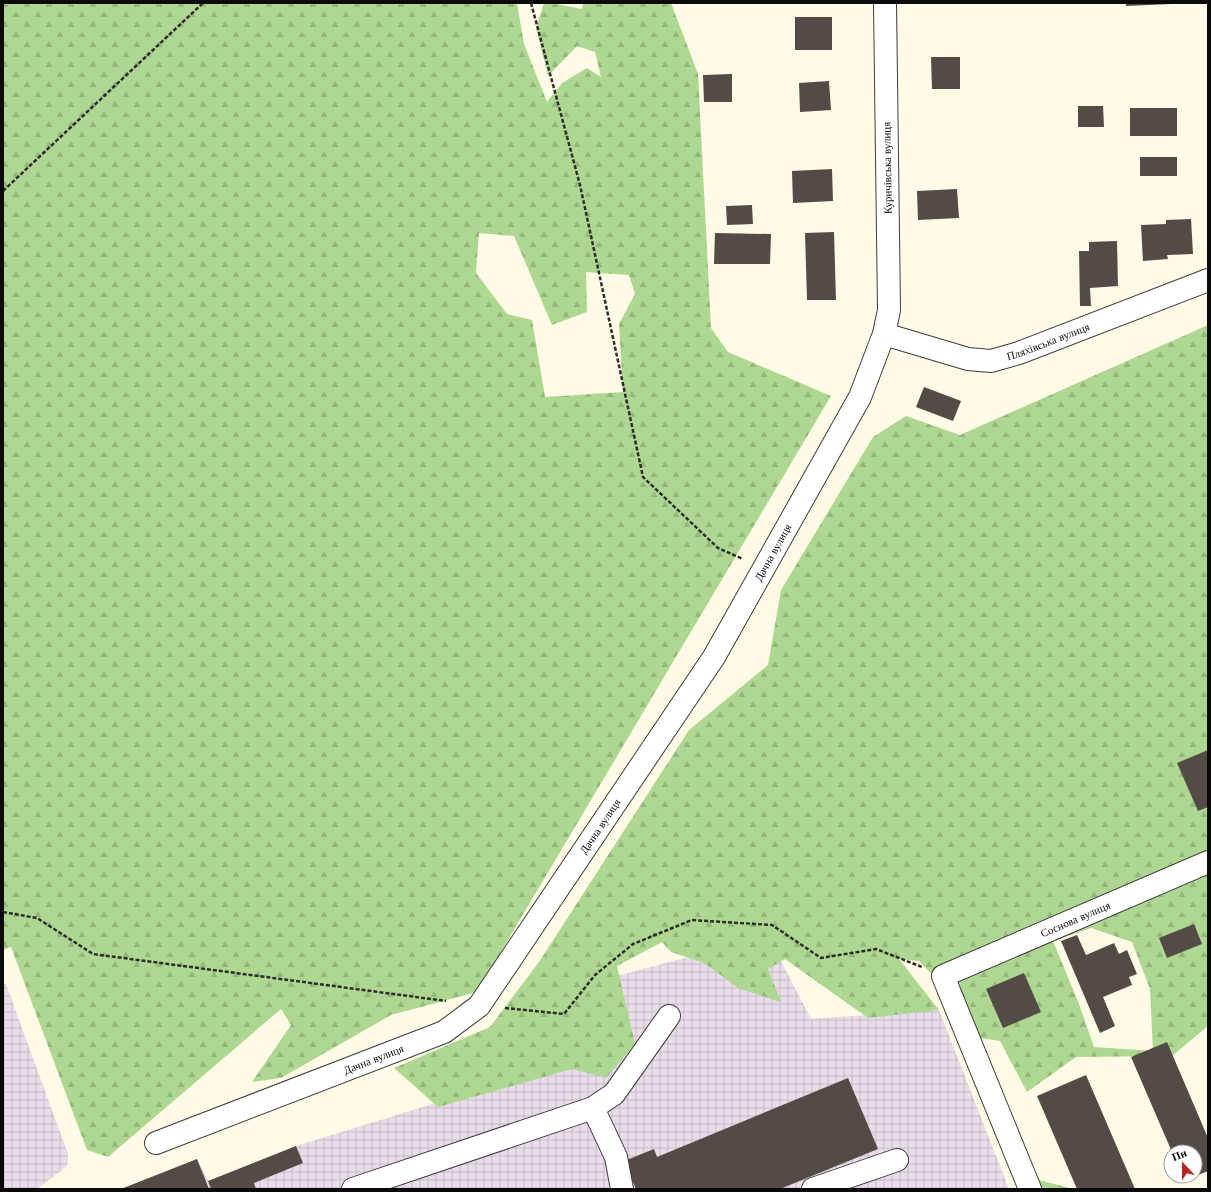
<svg xmlns="http://www.w3.org/2000/svg" width="1211" height="1192" font-family="'Libre Baskerville',serif">
	<style>
		.industrial { fill: url(#industrial-grid) }
		.forest { fill: url(#forest-firs); fill-rule: evenodd }
		.building { fill: #524b46 }
		.lines { fill: none; stroke-linecap: round; stroke-linejoin: round }
		.minor-casing { stroke: #3d3d3d; stroke-width: 24 }
		.path { stroke: #2c2c2c; stroke-width: 2.5; stroke-dasharray: 4 2; stroke-linecap: butt }
		.minor { stroke: #fff; stroke-width: 22 }
		.labels { text-anchor: middle; dominant-baseline: central; stroke-width: 4; stroke-linejoin: round; paint-order: stroke }
		.street-label { font-size: 11px; fill: #0a0a0a; stroke: #fff }
	</style>
	<defs>
		<pattern id="industrial-grid" width="8" height="8" patternUnits="userSpaceOnUse"><rect width="8" height="8" fill="#e8dde9"/><path d="M0 4h8M4 0v8" fill="none" stroke="#c6bcc6"/></pattern>
		<pattern id="forest-firs" width="22" height="20" patternUnits="userSpaceOnUse"><rect width="22" height="20" fill="#aed891"/><path d="M5 1l3.5 6h-7zM16 11l3.5 6h-7z" fill="#94b87c"/></pattern>
	</defs>
	<rect width="100%" height="100%" fill="#fffbe6"/>
	<path class="industrial" d="M768 936 811 1019 939 1010 1009 1189H121L197 1159 208 1181 296 1146 586 1057 609 978Z
		M3 983 6 984 68 1154 67 1166 37 1189H3Z"/>
	<path class="forest" d="M3 3H517L524 44 547 102 562 83 587 68 601 77 595 52 577 46 548 76 536 28 544 3H552L582 9 583 3H671L698 74 711 328 728 352 831 396 477 992 391 1015 281 1078 252 1082 291 1025 281 1009 108 1157 87 1150 11 947 3 950ZM479 233 514 236 552 325 587 312 586 272 629 275 635 294 619 324 623 392 545 397 532 320 507 314 476 273Z
		M1208 325V1026L1172 1056 1076 1057 1027 1092 1000 1041 966 1036 946 989 919 961 899 959 939 1010 868 1018 785 959 768 969 781 1002 740 989 704 963 671 952 662 942 617 966 635 1044 606 1078 572 1069 438 1107 394 1068 490 1027 539 962 689 730 768 665 781 590 873 437 906 416 960 435ZM1091 928 1132 942 1150 989 1153 1051 1094 1047 1079 1004 1053 941Z
		M1039 1180 1073 1189H1028Z"/>
	<path class="building" d="M1126 3H1171V4L1126 6Z
		M795 17H832V50H795Z
		M931 57H960V89H932Z
		M732 74V102H704L703 75Z
		M829 81 831 110 800 112 799 83Z
		M1078 106H1103L1104 127H1078Z
		M1130 108H1177V136H1130Z
		M1140 157H1177V176H1140Z
		M832 169 833 201 793 203 792 171Z
		M957 189 959 218 918 220 917 191Z
		M752 205 753 224 727 225 726 206Z
		M1191 219 1193 254 1167 255 1168 259 1143 261 1141 225 1166 224V220Z
		M834 232 836 300H807L805 233Z
		M715 233 771 234 770 264H714Z
		M1117 241 1118 286 1090 288 1091 306H1080L1079 251H1089V242Z
		M924 387 961 401 953 421 916 407Z
		M1208 750V807L1198 811 1177 763Z
		M1194 924 1202 944 1167 958 1159 938Z
		M1077 935 1086 955 1114 943 1119 954 1127 950 1137 974 1129 977 1132 985 1103 997 1115 1026 1100 1033 1061 941Z
		M1024 973 1041 1012 1003 1028 986 989Z
		M1167 1042 1208 1138V1171L1184 1181 1182 1176H1195V1152H1172L1131 1057Z
		M1086 1075 1135 1189H1077L1037 1096Z
		M848 1078 878 1149 780 1189H636L624 1161 654 1149 657 1157Z
		M296 1146 303 1163 254 1183 256 1189H211L208 1181Z
		M197 1159 209 1189H121Z"/>
	<g class="lines">
		<defs>
			<g id="minor">
				<path id="s1" d="M884 334 968 359 991 361 1019 353 1208 280"/>
				<path d="M593 1108 616 1157 622 1189"/>
				<path id="s2" d="M156 1143 444 1032 479 1006 714 657 860 397 884 334 889 310 885 3"/>
				<path d="M353 1189 593 1108 614 1094 669 1016"/>
				<path d="M813 1189 897 1160"/>
				<path id="s3" d="M1030 1189 943 976 1208 862"/>
			</g>
		</defs>
		<use href="#minor" class="minor-casing"/>
		<path class="path" d="M531 3 580 185 643 477 718 548 743 559
			M3 191 203 3
			M3 912 37 918 93 954 446 1001
			M505 1008 564 1014 595 975 633 944 692 920 772 925 821 958 876 949 922 967"/>
		<use href="#minor" class="minor"/>
	</g>
	<g class="labels">
		<g class="street-label">
			<text transform="translate(887 168) rotate(-91)">Куричівська вулиця</text>
			<text stroke="none"><textPath href="#s1" startOffset="171">Пляхівська вулиця</textPath></text>
			<text stroke="none"><textPath href="#s2" startOffset="893">Дачна вулиця</textPath></text>
			<text stroke="none"><textPath href="#s2" startOffset="569">Дачна вулиця</textPath></text>
			<text stroke="none"><textPath href="#s3" startOffset="374">Соснова вулиця</textPath></text>
			<text stroke="none"><textPath href="#s2" startOffset="233">Дачна вулиця</textPath></text>
		</g>
	</g>
	<rect width="1211" height="1192" fill="none" stroke="#0a0a0a" stroke-width="8"/>
	<g transform="translate(1183 1164) rotate(338)"><circle r="19" fill="#ffffff" stroke="#9d9d9d"/>
	<path d="M0-3L7 15L0 10L-7 15Z" fill="#b82325"/>
	<text y="-6" font-size="11" font-weight="bold" text-anchor="middle" fill="#0a0a0a">Пн</text>
	</g>
</svg>
